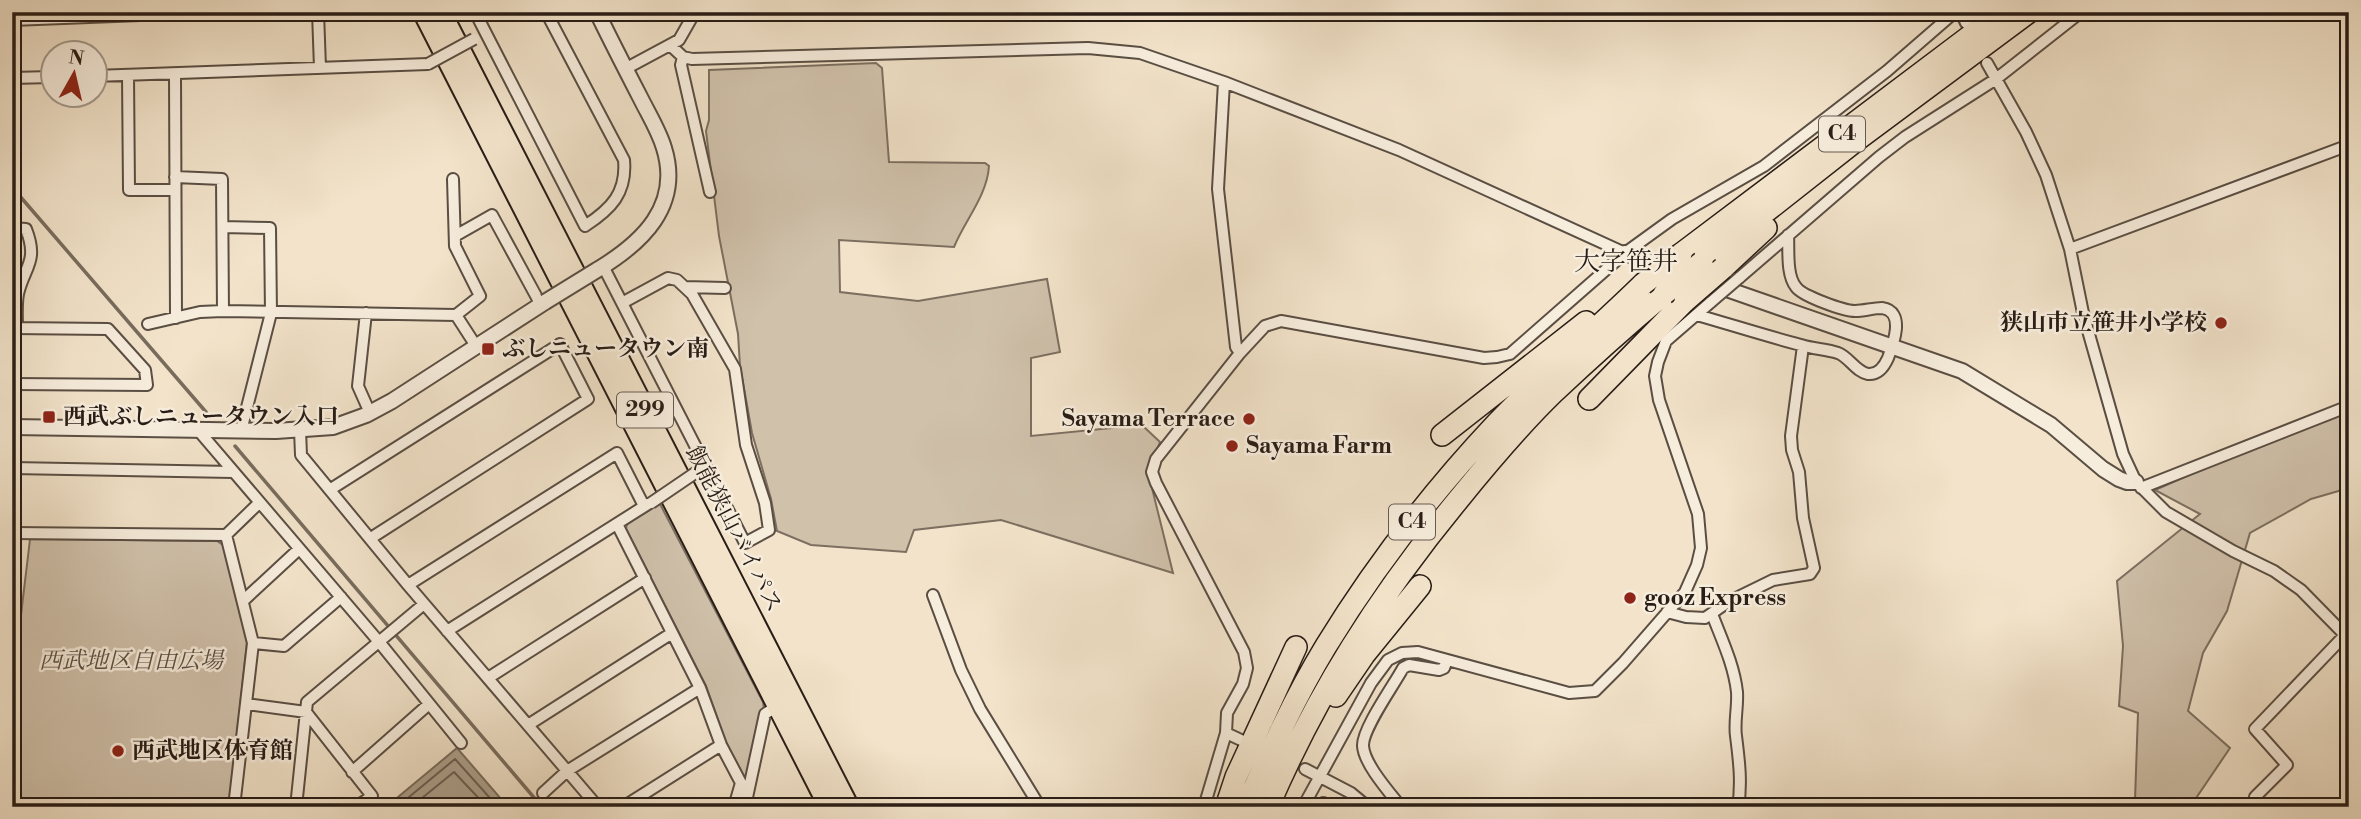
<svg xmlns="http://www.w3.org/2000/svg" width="2361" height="819" font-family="'Libre Bodoni','Noto Serif JP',serif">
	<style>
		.green { fill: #d0c1ab; stroke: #7c6f60; stroke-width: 2 }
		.water { fill: #ada08d; stroke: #786c5d; stroke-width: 2 }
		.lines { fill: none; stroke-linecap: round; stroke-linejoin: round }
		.shore { stroke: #6a5e52; stroke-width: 2 }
		.stream { stroke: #786c5d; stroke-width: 3.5 }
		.minor-casing { stroke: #5a4e43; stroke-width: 14 }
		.tertiary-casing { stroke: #5a4e43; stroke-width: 18 }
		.trunk-casing { stroke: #281d16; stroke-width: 23 }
		.motorway-casing { stroke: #281d16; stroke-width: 24 }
		.minor { stroke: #f7eddd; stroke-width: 10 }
		.tertiary { stroke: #f7eddd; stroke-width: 14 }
		.trunk { stroke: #f2e3ca; stroke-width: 19 }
		.motorway { stroke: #f2e3ca; stroke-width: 21 }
		.minor-bridge-casing { stroke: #5a4e43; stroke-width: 14; stroke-linecap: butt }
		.tertiary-bridge-casing { stroke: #5a4e43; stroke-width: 18; stroke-linecap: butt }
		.motorway-bridge-casing { stroke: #281d16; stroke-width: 24; stroke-linecap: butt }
		.minor-bridge { stroke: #f7eddd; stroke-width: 10 }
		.tertiary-bridge { stroke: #f7eddd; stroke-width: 14 }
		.motorway-bridge { stroke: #f2e3ca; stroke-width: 21 }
		.poi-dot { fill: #8f2418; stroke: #f7eddd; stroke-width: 2.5 }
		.labels { text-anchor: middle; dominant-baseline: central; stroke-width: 5; stroke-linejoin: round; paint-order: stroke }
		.shield { fill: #f7eddd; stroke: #665b52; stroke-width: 2 }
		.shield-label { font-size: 21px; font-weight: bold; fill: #281d16 }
		.poi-label { font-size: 23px; font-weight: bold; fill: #281d16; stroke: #f7eddd; text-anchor: start }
		.street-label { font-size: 23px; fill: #281d16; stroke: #f7eddd }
		.park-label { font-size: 23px; font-style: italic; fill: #5a4e43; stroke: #f7eddd }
		.quarter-label { font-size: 26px; fill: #281d16; stroke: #f7eddd }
	</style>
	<rect width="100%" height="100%" fill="#f2e3ca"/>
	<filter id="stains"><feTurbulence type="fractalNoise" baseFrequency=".00286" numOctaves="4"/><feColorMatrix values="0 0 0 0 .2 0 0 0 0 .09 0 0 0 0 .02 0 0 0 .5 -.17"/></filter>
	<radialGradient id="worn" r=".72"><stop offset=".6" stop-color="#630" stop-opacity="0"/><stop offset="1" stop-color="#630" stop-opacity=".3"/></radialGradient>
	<path class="green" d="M876 63 882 68 889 162 985 163 989 166C987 196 965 220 954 247L839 240 840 292 918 301 1047 279 1060 352 1031 358V436L1142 425 1160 442 1148 472 1173 573 1001 520 914 530 906 552 811 545 777 531 771 499 752 433 740 366 738 334 719 236 706 131 709 120V70Z
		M2349 405V488L2311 499 2250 533 2227 611 2203 653 2188 711 2230 748 2190 807H2146L2135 800 2138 713 2119 706 2123 646 2117 581 2200 514 2155 490Z
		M660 504 763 702 764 709 746 781 726 742 706 686 626 529 627 523Z
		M30 539 217 541 223 545 247 642 229 807H16C5 717 20 628 30 539Z"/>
	<path class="water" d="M457 748 508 807H386Z"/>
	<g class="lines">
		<path class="shore" d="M397 807 455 759 498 807
			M411 807 454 772 487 807"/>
		<path class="stream" d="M12 187 206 412
			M235 446 542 807"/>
		<defs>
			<path id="minor" d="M318 12 320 68
				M475 12 585 226C611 209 627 193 624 160L546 12
				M642 12 644 15
				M1961 12 1966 23
				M12 20 218 12
				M670 45 683 57 692 59 1088 48 1140 53 1224 82 1399 150 1625 253
				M683 57 681 65 710 192
				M1987 63 2026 132 2046 175 2070 249 2083 313 2123 454 2136 482 2166 512 2233 551 2274 571 2301 590 2349 639
				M625 69 679 40 695 12
				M175 74 176 318
				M128 75 129 190H175
				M94 76 428 64
				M12 78 52 77
				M1224 82 1218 189 1236 347 1240 353
				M2349 102 2346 104 2349 115
				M175 177 222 179 223 311
				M453 179 455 246 480 296 456 315
				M223 227 270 228 271 313 241 431
				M12 228 26 229C39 262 24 267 18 294 16 305 17 317 17 328
				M455 236 492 215 541 305
				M2070 249 2349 145
				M603 266 622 303 745 543 769 530 765 503 746 445 735 369 692 294 677 280 668 278 622 303
				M1739 278 1879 157 1905 137 1996 79 2081 12
				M685 287 725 288
				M366 313 358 386 370 413
				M1697 315C1732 325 1766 336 1801 345 1813 349 1826 349 1838 353 1849 357 1856 372 1868 374 1878 375 1884 367 1888 358 1893 345 1906 311 1882 308 1873 308 1864 311 1855 311 1844 311 1802 296 1796 287 1786 275 1789 249 1788 235
				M148 324 200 312 223 311 456 315 476 346
				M12 328 108 329 145 370 147 385 12 384
				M198 430 380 643 461 743
				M300 430 301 455 408 585 598 807
				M12 468 233 472
				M2141 488 2349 406
				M331 489 560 344 588 399 371 538
				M617 524 700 688 721 745 741 783 734 807
				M12 533 226 535 259 503
				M226 535 253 643 234 807
				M408 585 617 453 644 506
				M933 595 961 670 980 709 1040 807
				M244 600 298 550
				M1667 612 1686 617 1705 618 1728 602 1773 580 1810 574 1814 568 1803 518 1799 472 1792 450 1791 436 1803 346
				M1712 614C1722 640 1734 665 1737 692 1738 707 1734 722 1736 736 1739 760 1742 783 1738 807
				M447 631 648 504
				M253 643 284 646 341 597
				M488 678 645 578
				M247 704 306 712 372 796 356 807
				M528 725 672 633
				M1226 733 1241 740
				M1305 769 1351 793 1368 807
				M352 772 429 704
				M543 793 567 771 700 688
				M296 807 307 702 424 604
				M623 807 721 745
				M748 807 746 802 765 714 777 706
				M1204 807 1226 733 1227 713 1243 684 1247 668 1244 652 1156 483 1152 472 1156 459 1240 353 1265 326 1281 321 1484 358 1497 357 1510 354 1625 253 1672 219 1764 166 1887 71 1955 12
				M1303 807 1371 683 1388 660 1402 653 1418 652 1569 693 1595 691 1623 663 1685 592 1697 565 1701 548 1698 514 1659 400 1655 376 1658 362 1666 341 1711 302
				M1318 807 1323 803 1336 807
				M1401 807C1390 793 1364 764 1363 746 1362 729 1394 685 1403 668L1409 665 1439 670 1444 668 1447 660
				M2263 807 2255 797 2287 765 2255 729 2345 635"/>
			<path id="tertiary" d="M1625 253 1670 269
				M597 270C642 243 682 206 664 148 659 131 649 115 641 99 626 70 611 41 597 12
				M1715 285 1962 371 2051 425 2103 469 2119 479 2127 482H2136
				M12 427 276 431 333 427 366 415 392 401 545 302"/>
			<path id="trunk" d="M423 12 829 807
				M441 12 849 807"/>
			<path id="motorway" d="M1681 254 2002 12
				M1702 262 1858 139 2029 12
				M1723 268 1766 228
				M1589 399 1685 301
				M1442 435 1586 322
				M1336 696 1364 655 1420 586
				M1226 807 1236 777 1296 647
				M1246 807C1270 752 1295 697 1326 646 1375 566 1433 491 1497 423 1543 375 1595 331 1643 284
				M1268 807C1317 693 1379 596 1458 500 1488 463 1519 426 1553 393 1589 359 1626 326 1664 294"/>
		</defs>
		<use href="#minor" class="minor-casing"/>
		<use href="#tertiary" class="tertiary-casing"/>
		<use href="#trunk" class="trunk-casing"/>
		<use href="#motorway" class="motorway-casing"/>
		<use href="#minor" class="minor"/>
		<use href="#tertiary" class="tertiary"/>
		<use href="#trunk" class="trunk"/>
		<use href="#motorway" class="motorway"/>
		<defs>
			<path id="minor-bridge" d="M428 64 474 39
				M1711 302 1739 278
				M651 503 698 471"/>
			<path id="tertiary-bridge" d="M545 302 597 270"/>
			<path id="motorway-bridge" d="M1643 284 1681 254
				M1664 294 1702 262
				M1685 301 1723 268"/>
		</defs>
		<use href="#minor-bridge" class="minor-bridge-casing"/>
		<use href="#tertiary-bridge" class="tertiary-bridge-casing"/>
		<use href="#motorway-bridge" class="motorway-bridge-casing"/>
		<use href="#minor-bridge" class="minor-bridge"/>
		<use href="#tertiary-bridge" class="tertiary-bridge"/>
		<use href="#motorway-bridge" class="motorway-bridge"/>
	</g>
	<g class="poi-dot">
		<circle cx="2221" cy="323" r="7"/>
		<rect x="481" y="342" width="14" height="14" rx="3.5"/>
		<rect x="42" y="410" width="14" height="14" rx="3.5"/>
		<circle cx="1249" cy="419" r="7"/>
		<circle cx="1232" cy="446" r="7"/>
		<circle cx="1630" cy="598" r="7"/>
		<circle cx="118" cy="751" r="7"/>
	</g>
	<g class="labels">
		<g class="shield">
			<rect x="1819" y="116.5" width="46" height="35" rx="5"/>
			<rect x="617" y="392.5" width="56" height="35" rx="5"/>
			<rect x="1389" y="504.5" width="46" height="35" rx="5"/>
		</g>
		<g class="shield-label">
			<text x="1842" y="134">C4</text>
			<text x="645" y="410">299</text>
			<text x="1412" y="522">C4</text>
		</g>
		<g class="poi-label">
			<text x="2207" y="323" text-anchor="end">狭山市立笹井小学校</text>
			<text x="502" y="349">ぶしニュータウン南</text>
			<text x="63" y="417">西武ぶしニュータウン入口</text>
			<text x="1235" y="419" text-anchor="end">Sayama Terrace</text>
			<text x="1246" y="446">Sayama Farm</text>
			<text x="1644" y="598">gooz Express</text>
			<text x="132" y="751">西武地区体育館</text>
		</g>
		<g class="street-label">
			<text transform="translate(734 529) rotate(63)">飯能狭山バイパス</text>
		</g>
		<g class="park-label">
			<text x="131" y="661">西武地区自由広場</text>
		</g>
		<g class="quarter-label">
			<text x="1626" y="262">大字笹井</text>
		</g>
	</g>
	<rect width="2361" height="819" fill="none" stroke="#f2e3ca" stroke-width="42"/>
	<rect x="14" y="14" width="2333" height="791" fill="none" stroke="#281d16" stroke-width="3.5"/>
	<rect x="21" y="21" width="2319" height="777" fill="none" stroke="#281d16" stroke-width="2"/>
	<g transform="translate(74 74) rotate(8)"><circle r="33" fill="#f7eddd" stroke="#a49a8d" stroke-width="2"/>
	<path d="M0-5L12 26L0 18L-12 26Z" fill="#8f2418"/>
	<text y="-10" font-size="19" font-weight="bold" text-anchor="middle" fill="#281d16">N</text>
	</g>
	<rect width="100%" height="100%" filter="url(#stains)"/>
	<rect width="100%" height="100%" fill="url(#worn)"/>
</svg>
